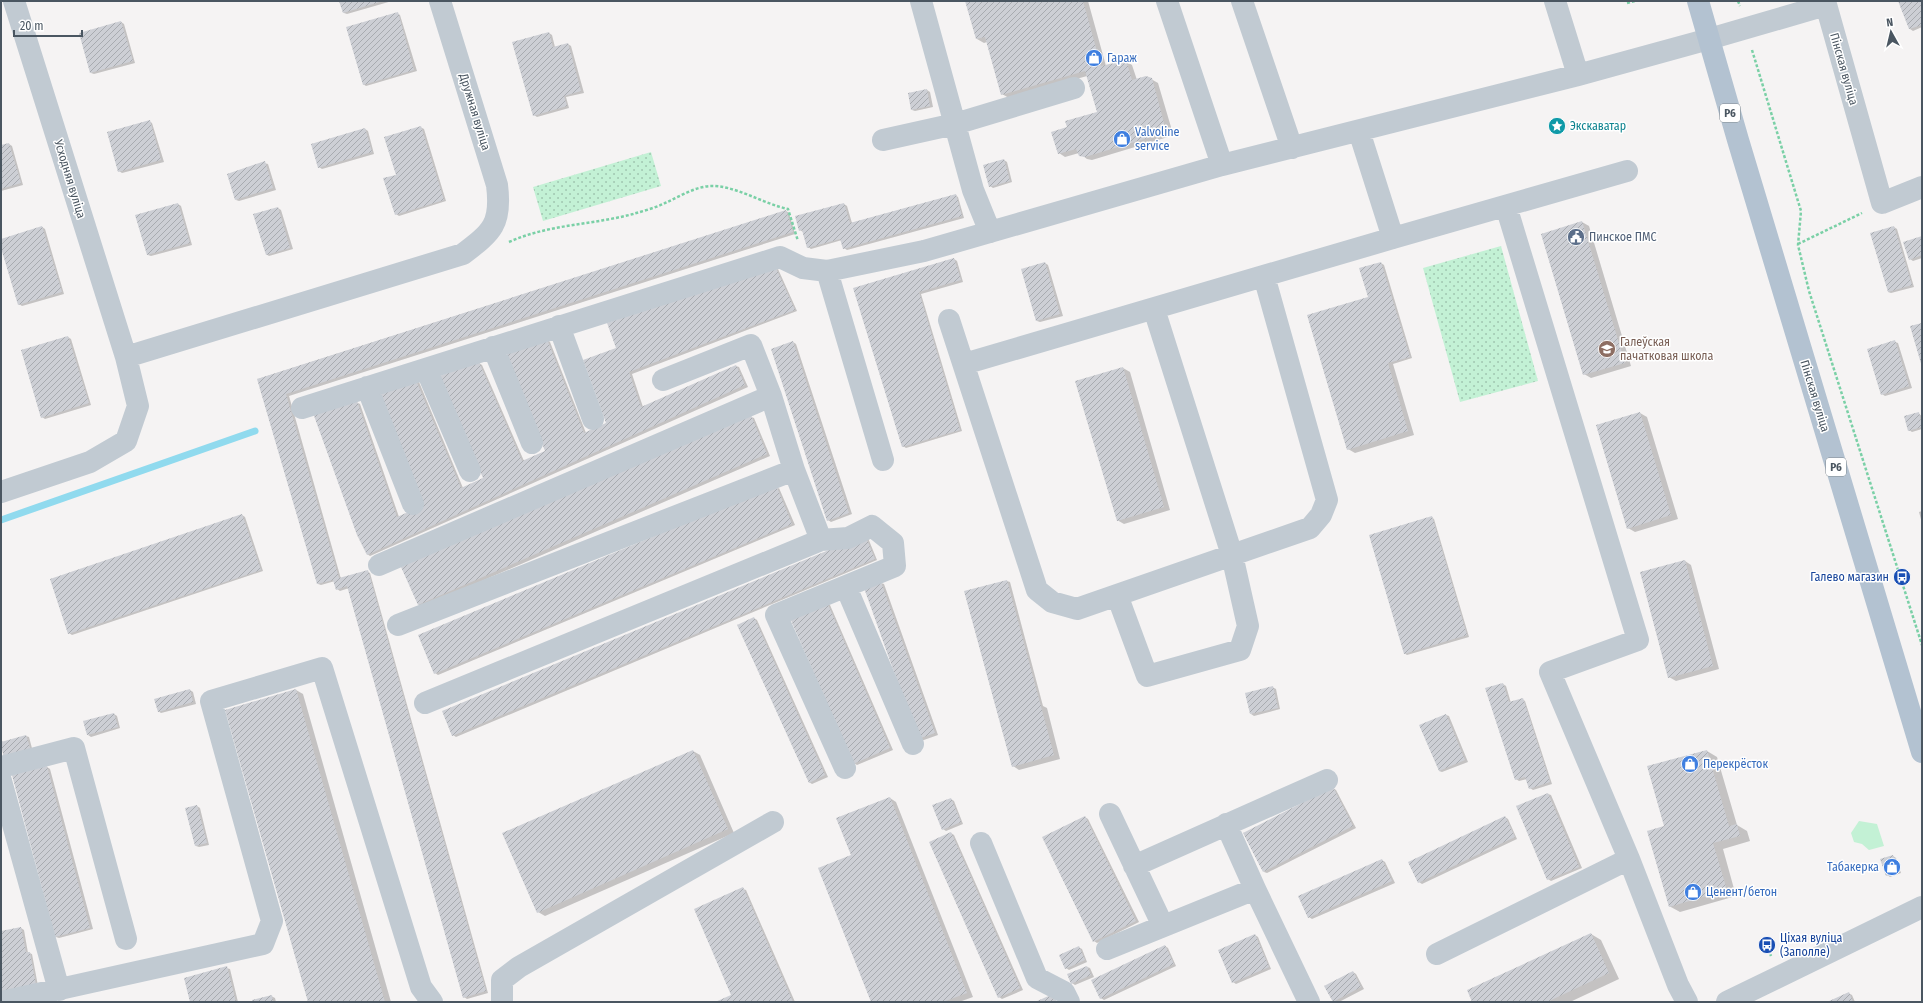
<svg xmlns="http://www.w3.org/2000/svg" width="1923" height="1003" font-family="'Fira Sans Condensed',sans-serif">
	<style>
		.grass { fill: #c3f1d5 }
		.park { fill: url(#park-dots) }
		.shadow { fill: #0003 }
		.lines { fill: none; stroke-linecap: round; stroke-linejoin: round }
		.stream { stroke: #90daee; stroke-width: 7 }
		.building { fill: url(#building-hatch) }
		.path { stroke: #7ad0a6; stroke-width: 2.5; stroke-dasharray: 3 2; stroke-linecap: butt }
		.minor { stroke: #c1cad2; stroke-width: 22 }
		.major { stroke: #b3c2d1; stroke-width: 22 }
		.labels { text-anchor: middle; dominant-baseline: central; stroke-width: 3; stroke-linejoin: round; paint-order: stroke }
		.shield { fill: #fff; stroke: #808990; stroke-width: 1 }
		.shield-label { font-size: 11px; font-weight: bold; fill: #4a5661 }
		.shop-label { font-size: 12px; fill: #366cbe; stroke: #fff; text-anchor: start }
		.street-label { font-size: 12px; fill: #4a5661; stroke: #fff }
		.culture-label { font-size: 12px; fill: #0d838f; stroke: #fff; text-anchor: start }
		.service-label { font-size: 12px; fill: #4e5e75; stroke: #fff; text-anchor: start }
		.education-label { font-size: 12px; fill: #785e54; stroke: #fff; text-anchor: start }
		.transit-label { font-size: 12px; fill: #164399; stroke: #fff; text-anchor: end }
	</style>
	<defs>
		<pattern id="park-dots" width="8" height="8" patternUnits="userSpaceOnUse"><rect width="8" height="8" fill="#c3f1d5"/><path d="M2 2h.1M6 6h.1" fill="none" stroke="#a0c6b0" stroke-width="1.8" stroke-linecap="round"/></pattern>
		<pattern id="building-hatch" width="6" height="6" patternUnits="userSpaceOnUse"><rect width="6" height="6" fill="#cdcfd5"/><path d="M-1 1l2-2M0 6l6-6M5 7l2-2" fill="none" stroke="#a8abb0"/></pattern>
	</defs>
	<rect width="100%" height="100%" fill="#f5f3f3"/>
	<path class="grass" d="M1859 821 1877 824 1884 846 1869 850 1862 844 1854 842 1851 833Z"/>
	<path class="park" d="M651 152 661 186 543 221 533 187Z
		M1501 246 1538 381 1460 402 1423 268Z"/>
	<path class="shadow" d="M340 1H392L347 14 344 13Z
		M966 1H1088L1106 66 1125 61 1132 65 1137 80 1151 79 1158 83 1171 127V134L1168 137 1092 160 1087 159 1079 153 1065 157 1059 153 1068 128 1098 113 1087 76 1009 98 1002 94 987 42 984 43 977 39Z
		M1900 1H1922V27L1913 31 1910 29Z
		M397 13 400 15 417 71 366 86 363 84Z
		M121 22 124 24 135 63 94 74 91 73Z
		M549 33 552 35 555 47 568 44 571 46 584 93 566 97 569 108 537 117 534 115Z
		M927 90 930 92 933 107 915 111 912 110Z
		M149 121 152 123 164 162 122 173 119 171Z
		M420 127 424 129 446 201 399 216 396 214 397 175Z
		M365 129 368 131 374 154 322 169 319 167Z
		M9 144 12 146 23 185 1 191V146Z
		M1004 160 1007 162 1012 182 993 188 990 186Z
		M264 163 268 164 276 190 239 201 236 200Z
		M955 195 958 197 964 218 847 250 844 248 842 240 811 249 808 247 803 232 800 230 844 204 847 206 852 223Z
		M178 204 181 206 192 245 151 256 148 255Z
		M278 208 281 210 293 249 269 256 266 254Z
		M786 211 789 213 795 234 289 396 341 579 367 571 370 573 488 993 467 999 464 997 349 588 340 591 337 589 335 581 321 585 318 584 258 379Z
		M1582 222 1589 226 1631 366 1591 378 1584 374Z
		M42 227 45 229 64 294 22 306 19 304 1 240Z
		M1894 227 1897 229 1914 287 1891 293 1888 292Z
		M1922 237V258L1913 261 1910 259Z
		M954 259 957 261 963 282 921 294 962 431 906 448 903 446 854 289Z
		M1045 263 1048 265 1063 316 1040 322 1037 321Z
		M1381 263 1384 265 1412 358 1393 364 1414 435 1355 453 1348 449 1368 298Z
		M778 269 797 311 632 374 643 407 736 366 739 367 748 387 370 556 367 554 356 402 360 404 399 517 425 506 379 393 419 382 463 488 484 479 479 363 482 365 524 461 546 451 547 340 550 342 586 433 607 423 618 348 608 323Z
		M68 337 71 339 91 405 45 419 42 417Z
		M793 342 796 344 852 514 831 522 828 520Z
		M1895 342 1898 343 1912 388 1885 396 1882 394Z
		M1123 368 1130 372 1170 510 1124 524 1117 520Z
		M1640 413 1647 417 1678 519 1635 532 1628 528Z
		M1919 414 1922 416V429L1912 432 1909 430Z
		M751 417 754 418 770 456 422 607 419 605 402 567Z
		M779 488 795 525 438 675 435 673Z
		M1922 511V523L1919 512Z
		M242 515 245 517 263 571 72 635 69 633Z
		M1431 517 1434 519 1469 637 1407 655 1404 653Z
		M868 538 877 560 456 737 453 735Z
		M1685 561 1691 565 1719 669 1676 681 1669 677Z
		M1007 581 1010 582 1043 706 1047 708 1060 759 1019 770 1013 766Z
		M881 583 884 584 938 735 921 741Z
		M827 603 830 605 893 750 857 765 854 763Z
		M754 618 757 620 828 777 812 784 809 782Z
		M1503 684 1506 686 1511 703 1522 699 1525 701 1552 784 1533 790 1530 788 1527 779 1519 781 1516 779Z
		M1272 687 1276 689 1280 709 1254 716 1251 714Z
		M190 690 193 692 196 704 161 713 158 711Z
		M296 690 303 694 391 1002H309Z
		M114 714 117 716 120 728 91 737 88 735Z
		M1446 715 1449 716 1468 762 1442 772 1439 771Z
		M26 736 29 737 33 752 4 758 1 743Z
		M693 751 700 755 734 833 545 916 538 912Z
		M1707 751 1717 757 1737 825 1747 831 1750 841 1723 849 1736 896 1680 912 1669 906 1666 826Z
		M47 767 50 769 93 929 59 938 56 937Z
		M1333 788 1336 790 1356 828 1267 873 1264 872Z
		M1548 794 1551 795 1582 868 1551 881 1548 879Z
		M890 798 896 802 973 997 959 1002H872L852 856Z
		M951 799 954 801 963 824 946 831 943 829Z
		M197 806 200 808 209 845 199 847 196 846Z
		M1085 817 1088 819 1139 922 1097 943 1094 941Z
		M1505 817 1508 819 1517 839 1422 884 1419 882Z
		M951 833 954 835 1023 990 1002 999 999 997Z
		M1893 856 1896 858 1901 873 1890 877 1887 875Z
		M1382 860 1385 862 1395 883 1312 919 1309 917Z
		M743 889 746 890 795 1002H718L733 995Z
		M21 928 24 930 28 953 32 954 38 986 1 993V932Z
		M1591 934 1601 940 1619 979 1570 1002H1473Z
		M1255 935 1258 937 1271 969 1236 984 1233 982Z
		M1165 946 1168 948 1176 966 1104 1000 1101 998Z
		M1078 947 1082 949 1087 962 1069 970 1066 968Z
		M1087 967 1090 968 1094 977 1075 985 1072 983Z
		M226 968 230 969 238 1002H191Z
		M1353 972 1356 974 1364 989 1339 1002H1334Z
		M1848 993 1852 995 1855 1002H1829Z
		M271 996 275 998 276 1002H253Z"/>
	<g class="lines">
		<path class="stream" d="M1 520 255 431"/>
	</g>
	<path class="building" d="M339 1H383L343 13Z
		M965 1H1083L1101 66 1126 60 1132 80 1146 76 1152 78 1164 123V130L1161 134 1085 157 1079 156 1076 149 1058 154 1051 132 1067 127 1065 121 1097 112 1085 71 1001 95 985 37 976 39Z
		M1898 1H1922V25L1909 29Z
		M398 12 414 70 363 85 346 27Z
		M121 21 133 61 90 73 79 33Z
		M549 32 553 47 568 43 581 91 564 96 567 106 533 116 512 42Z
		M927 89 930 106 911 110 908 93Z
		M150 120 161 160 118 172 107 132Z
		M421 126 444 200 395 215 383 178 396 175 384 137Z
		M365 128 372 152 318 168 311 144Z
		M9 143 21 183 1 189V145Z
		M1004 159 1010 181 989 187 983 165Z
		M265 161 273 188 235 200 227 174Z
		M956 194 962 216 843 249 840 239 807 248 802 230 799 231 795 216 844 203 850 223Z
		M178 203 190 243 147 255 135 215Z
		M278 207 290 248 266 255 253 214Z
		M786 210 793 232 286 394 339 578 368 570 486 991 463 998 347 586 336 590 333 580 317 584 257 379Z
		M1582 221 1625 363 1583 375 1541 234Z
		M42 226 62 292 18 305 1 248V239Z
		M1894 226 1912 285 1888 292 1870 233Z
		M1922 236V255L1909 260 1903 242Z
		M954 258 961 280 919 292 960 430 902 447 853 288Z
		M1045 262 1060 314 1036 321 1021 269Z
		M1381 262 1410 357 1388 363 1408 431 1347 450 1307 315 1368 297 1359 268Z
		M775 266 795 310 629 372 641 407 736 365 745 385 367 555 357 535 313 413 357 401 397 517 424 505 378 393 416 380 461 488 483 478 439 376 479 362 522 461 545 451 506 352 547 339 584 433 606 423 583 360 616 348 607 323Z
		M1922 323V367L1910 326Z
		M68 336 89 403 41 418 21 350Z
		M1895 340 1909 386 1881 395 1867 349Z
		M793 341 849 513 827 521 771 349Z
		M1123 367 1164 507 1117 521 1075 381Z
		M1640 412 1671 515 1627 529 1596 425Z
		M1919 412 1922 427 1908 431 1904 416Z
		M751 415 767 454 418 605 401 567Z
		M776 485 792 524 434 674 418 635Z
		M242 514 261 570 68 634 50 579Z
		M1432 516 1467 635 1404 654 1369 535Z
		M865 535 875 559 452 736 442 711Z
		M1685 560 1713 666 1668 678 1640 572Z
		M1007 580 1054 755 1012 767 964 591Z
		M881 582 935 733 918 739 864 588Z
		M827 602 890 748 853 764 790 618Z
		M754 617 825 775 809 783 737 625Z
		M1503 683 1509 702 1523 698 1550 782 1529 789 1525 777 1515 780 1485 688Z
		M1273 686 1278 708 1250 714 1245 693Z
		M190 689 193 702 158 712 154 699Z
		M296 689 385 1002H308L225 710Z
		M114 713 118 727 87 735 83 721Z
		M1446 714 1465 760 1439 771 1419 725Z
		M26 735 31 751 4 759 1 742Z
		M693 750 728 829 537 913 502 833Z
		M1707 750 1729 826 1737 824 1740 836 1713 843 1727 890 1669 907 1647 831 1664 826 1647 766Z
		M47 766 90 928 55 937 12 775Z
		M1333 787 1353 826 1263 872 1243 833Z
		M1548 793 1579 867 1547 880 1516 806Z
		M890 797 967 993 943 1002H871L818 868 851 855 836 818Z
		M951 798 961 822 942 830 932 805Z
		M197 805 207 843 195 846 185 808Z
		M1085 816 1136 921 1093 942 1042 837Z
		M1505 816 1515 837 1418 883 1408 862Z
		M951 832 1020 988 998 998 929 842Z
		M1893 855 1899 872 1886 876 1880 859Z
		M1382 859 1392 881 1308 918 1298 896Z
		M743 887 793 1002H715L731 995 694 909Z
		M21 927 26 952H30L36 985 1 991V931Z
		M1591 933 1609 973 1547 1002H1472L1467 990Z
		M1255 934 1269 967 1232 983 1218 950Z
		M1165 945 1174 964 1100 999 1091 980Z
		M1079 946 1085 960 1065 969 1059 955Z
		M227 966 236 1002H190L184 978Z
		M1087 966 1091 975 1071 984 1067 974Z
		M1353 971 1361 987 1333 1002 1324 986Z
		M1849 992 1853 1002H1827Z
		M1053 994 1057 1002H1035Z
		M272 995 273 1002H252V1000Z"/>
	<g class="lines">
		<path class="path" d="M1738 1 1740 6
			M1627 3 1635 1
			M1752 50 1801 211 1798 245 1809 291 1922 645
			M509 242C549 224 592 225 633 214 643 211 655 208 665 203 679 197 694 187 710 186 735 185 761 203 788 209L798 241
			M1798 244 1862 213
			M1767 945 1771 956"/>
		<path class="minor" d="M14 1 126 357
			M921 1 973 190 990 232
			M1167 1 1222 165
			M1242 1 1292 148
			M1555 1 1578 75
			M1825 1 1882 203 1922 187
			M1359 131 1393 238
			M883 140 955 124 1074 88
			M1506 206 1638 640 1550 672 1629 859 1678 985 1687 1002
			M827 271 883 460
			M949 320 1037 590 1052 602 1077 609 1310 528 1321 515 1327 500 1264 276
			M559 326 593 419
			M493 347 532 443
			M964 364 1393 238 1627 171
			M426 369 470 471
			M367 387 413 504
			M302 408 780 257 803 268 827 271 924 251 1222 165 1578 75 1709 39 1826 5
			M1 492 90 462 126 441 138 406 126 357 463 254C492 232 502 224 497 185L440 1
			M821 540 848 538 872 526 893 543 895 566 776 615 845 768
			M379 565 771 396
			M846 587 913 744
			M1117 595 1147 676 1240 650 1248 626 1232 555 1154 309
			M398 625 794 470
			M425 703 821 540 794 470 771 396 751 345 663 380
			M1 767 74 748 126 939
			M1 781 59 990
			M1110 814 1163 926
			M1226 824 1255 889
			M981 843 1037 978 1064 992 1069 1002
			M1134 866 1327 780
			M1107 949 1255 889 1309 1002
			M1437 954 1629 859
			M1 1002 263 944 272 921 211 701 322 668 421 987 432 1002
			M502 1002V980L519 967 773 822
			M1727 1002 1922 907"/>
		<path class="major" d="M1698 1 1738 140 1922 752"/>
	</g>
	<defs>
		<symbol id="shop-disc" viewBox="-11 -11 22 22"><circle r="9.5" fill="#3f7fe0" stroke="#fff"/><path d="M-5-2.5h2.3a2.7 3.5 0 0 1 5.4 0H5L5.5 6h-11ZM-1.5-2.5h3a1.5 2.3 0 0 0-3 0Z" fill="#fff"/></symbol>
		<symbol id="sight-disc" viewBox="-11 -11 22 22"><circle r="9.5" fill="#0f9aa8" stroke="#fff"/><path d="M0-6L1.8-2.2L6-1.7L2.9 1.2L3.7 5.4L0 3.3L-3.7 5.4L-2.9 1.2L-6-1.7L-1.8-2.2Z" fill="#fff"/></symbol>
		<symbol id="civic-disc" viewBox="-11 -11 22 22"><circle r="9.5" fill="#5c6f8a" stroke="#fff"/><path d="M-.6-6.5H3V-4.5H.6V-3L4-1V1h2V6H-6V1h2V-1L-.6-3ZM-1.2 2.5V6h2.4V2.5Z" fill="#fff"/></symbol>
		<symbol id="school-disc" viewBox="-11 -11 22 22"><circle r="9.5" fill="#8d6e63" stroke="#fff"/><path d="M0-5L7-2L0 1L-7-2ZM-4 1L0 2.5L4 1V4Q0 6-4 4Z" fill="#fff"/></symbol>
		<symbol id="bus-disc" viewBox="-11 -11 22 22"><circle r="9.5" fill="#1a4fb4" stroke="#fff"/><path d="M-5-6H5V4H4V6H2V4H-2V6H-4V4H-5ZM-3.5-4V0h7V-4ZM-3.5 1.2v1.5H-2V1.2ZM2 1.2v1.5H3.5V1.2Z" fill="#fff"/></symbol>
	</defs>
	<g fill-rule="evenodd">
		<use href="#shop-disc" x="1084" y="48" width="20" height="20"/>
		<use href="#sight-disc" x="1547" y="116" width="20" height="20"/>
		<use href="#shop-disc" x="1112" y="129" width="20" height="20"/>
		<use href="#civic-disc" x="1566" y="227" width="20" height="20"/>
		<use href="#school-disc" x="1597" y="339" width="20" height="20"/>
		<use href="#bus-disc" x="1892" y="567" width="20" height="20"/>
		<use href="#shop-disc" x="1680" y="754" width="20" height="20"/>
		<use href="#shop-disc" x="1882" y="857" width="20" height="20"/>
		<use href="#shop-disc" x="1683" y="882" width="20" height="20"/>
		<use href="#bus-disc" x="1757" y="935" width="20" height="20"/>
	</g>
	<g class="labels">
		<g class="shield">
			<rect x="1720" y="104" width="20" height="18" rx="3"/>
			<rect x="1826" y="458" width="20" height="18" rx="3"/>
		</g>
		<g class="shield-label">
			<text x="1730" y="113">Р6</text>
			<text x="1836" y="467">Р6</text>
		</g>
		<g class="shop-label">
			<text x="1107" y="58">Гараж</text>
			<text x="1135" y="132">Valvoline<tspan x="1135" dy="14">service</tspan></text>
			<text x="1703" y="764">Перекрёсток</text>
			<text x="1879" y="867" text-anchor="end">Табакерка</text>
			<text x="1706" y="892">Ценент/бетон</text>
		</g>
		<g class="street-label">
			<text transform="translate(1844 69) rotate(74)">Пінская вуліца</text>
			<text transform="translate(475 112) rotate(73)">Дружная вуліца</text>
			<text transform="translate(70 179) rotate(73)">Усходняя вуліца</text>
			<text transform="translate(1815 396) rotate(73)">Пінская вуліца</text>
		</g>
		<g class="culture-label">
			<text x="1570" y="126">Экскаватар</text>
		</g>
		<g class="service-label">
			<text x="1589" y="237">Пинское ПМС</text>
		</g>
		<g class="education-label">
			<text x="1620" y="342">Галеўская<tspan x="1620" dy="14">пачатковая школа</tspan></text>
		</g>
		<g class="transit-label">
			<text x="1889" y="577">Галево магазин</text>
			<text x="1780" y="938" text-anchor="start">Ціхая вуліца<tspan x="1780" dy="14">(Заполле)</tspan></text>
		</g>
	</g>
	<rect width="1923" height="1003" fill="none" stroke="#4a5661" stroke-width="4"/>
	<g transform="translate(1891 32) rotate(352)" stroke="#ffffff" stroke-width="3" paint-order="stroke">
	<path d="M0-3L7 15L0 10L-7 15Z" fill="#4a5661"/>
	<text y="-6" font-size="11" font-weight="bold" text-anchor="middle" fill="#4a5661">N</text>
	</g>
	<path d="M14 30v6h68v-6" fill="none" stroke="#4a5661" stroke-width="2"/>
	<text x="20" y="30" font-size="12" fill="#4a5661" stroke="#ffffff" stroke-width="3" paint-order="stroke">20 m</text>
</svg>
